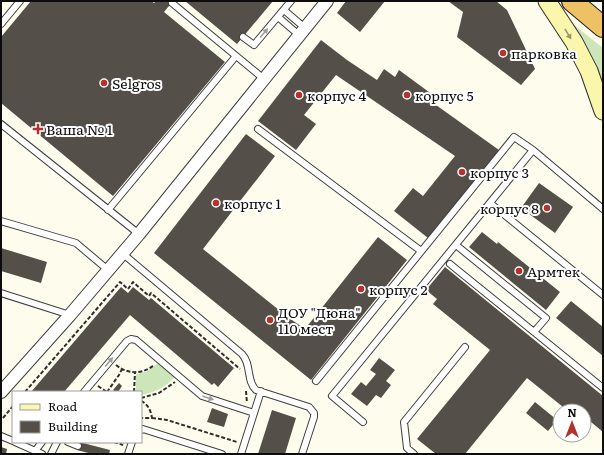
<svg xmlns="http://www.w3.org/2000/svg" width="604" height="455" font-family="Literata,serif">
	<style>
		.green { fill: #cde6b9 }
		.building { fill: #544f49 }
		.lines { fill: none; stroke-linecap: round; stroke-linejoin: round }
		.service-casing { stroke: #3f3f3f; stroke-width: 8 }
		.minor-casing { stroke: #3f3f3f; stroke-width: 14 }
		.secondary-casing { stroke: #2e2e2e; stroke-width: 19 }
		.trunk-casing { stroke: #1d1d1d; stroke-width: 22 }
		.path { stroke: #2e2e2e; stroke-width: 2; stroke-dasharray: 4 2; stroke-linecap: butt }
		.service { stroke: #fff; stroke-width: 6 }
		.minor { stroke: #fff; stroke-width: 12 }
		.secondary { stroke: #faf7ac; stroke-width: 17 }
		.trunk { stroke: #eec264; stroke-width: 20 }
		.oneway { fill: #9e9e9e }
		.oneway2 { fill: #9b996c }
		.poi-dot { fill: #b3322d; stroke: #fff; stroke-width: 1.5 }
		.labels { text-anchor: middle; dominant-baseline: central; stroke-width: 4; stroke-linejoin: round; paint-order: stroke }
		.poi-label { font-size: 14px; fill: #0c0c0c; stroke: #fff; text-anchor: start }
	</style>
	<rect width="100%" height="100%" fill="#fefced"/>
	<path class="green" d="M569 21 603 48V95Z
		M158 363 175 377C166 387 154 393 141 395V392H136V374L146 372Z"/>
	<path class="building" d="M31 1H151L154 3 156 1H173L164 12 225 62 113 196 1 103V37Z
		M185 1H273L237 44Z
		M346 1H385L360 32 337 13Z
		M448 1H496L507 10 535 69 521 85 457 37 463 12Z
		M321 40 347 60 377 80 384 69 395 77 399 70 433 95 429 100 499 150 428 238 394 211 413 188 423 196 455 156 336 75 304 115 316 124 296 150 258 121Z
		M246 134 275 156 203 249 289 318 305 329 378 237 407 260 311 380 154 253Z
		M539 183 573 207 555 233 521 208Z
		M482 232 497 244 498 242 560 292 546 310 469 247Z
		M1 248 47 262 41 283 1 271Z
		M445 267 603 396V432L591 422 587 426 584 424V411H568L527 378 465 454H436L417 439 490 350 433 304 437 299 426 290Z
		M121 287 128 293 133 287 149 300 151 298 234 368 218 387 214 383 212 385 130 315 64 392H31Z
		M571 301 603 327V356L556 318Z
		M379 358 395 370 386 381 391 385 381 398 376 395 367 406 351 394 361 382 366 386 376 374 370 370Z
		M119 383 122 386 118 392H116L113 390Z
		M535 402 557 420 548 431 526 413Z
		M212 408 228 414 224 427 207 422Z
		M272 410 296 418 285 454H258Z
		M79 442 110 450 109 454H92L77 450Z
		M1 447 7 449 6 454H1Z"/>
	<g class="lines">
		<defs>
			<path id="service" d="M172 3 264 79
				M284 10 305 28
				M278 17 299 35
				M1 24 20 1
				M243 37 254 45 291 1
				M1 124 139 234
				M258 129 421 251
				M490 203 603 295
				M108 210 236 56
				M1 221 76 243 108 270
				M456 245 546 318 534 332 603 388
				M122 253 242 354C252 365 246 381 256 390L309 407 314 413V417L302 454
				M450 264 534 332
				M1 293 70 315
				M316 381 514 137 533 150
				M84 392 127 341 131 339 136 340 202 396 254 413
				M363 422 332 396 533 150 603 209
				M141 430 143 429 222 454
				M1 436 13 441
				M15 442 42 454
				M68 442 78 446
				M35 451 42 442
				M51 454 57 442
				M128 454 132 442
				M241 454 261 391
				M414 454 407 448 404 422 465 347"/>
			<path id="minor" d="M1 392 70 315 139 234 327 1"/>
			<path id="secondary" d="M547 1 574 42 589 71 603 111"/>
			<path id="trunk" d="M572 1 603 27"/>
		</defs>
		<use href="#service" class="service-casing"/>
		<use href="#minor" class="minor-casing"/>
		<use href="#secondary" class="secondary-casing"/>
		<use href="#trunk" class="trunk-casing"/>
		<path class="path" d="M116 365C127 374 142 375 154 365
			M98 386 107 392
			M246 391 247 403
			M25 392 120 282 128 289 133 282 149 296 151 293 240 369
			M107 392 119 375 122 369
			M134 392 135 373
			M141 398 159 393 175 382
			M141 401C148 404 151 411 152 418H141
			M3 418 13 406
			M152 418 167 420 237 442
			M114 442 123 445"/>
		<use href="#service" class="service"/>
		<use href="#minor" class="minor"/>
		<use href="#secondary" class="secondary"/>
		<use href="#trunk" class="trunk"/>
	</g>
	<defs><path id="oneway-solid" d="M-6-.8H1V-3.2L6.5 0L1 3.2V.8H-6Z"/></defs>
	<g class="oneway">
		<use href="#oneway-solid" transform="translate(264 33) rotate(-50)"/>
		<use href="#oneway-solid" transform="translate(109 362) rotate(-50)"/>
		<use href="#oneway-solid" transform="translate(208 398) rotate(19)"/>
	</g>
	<use class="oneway2" href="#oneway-solid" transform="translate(568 34) rotate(59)"/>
	<g class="poi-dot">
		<circle cx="503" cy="53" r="4"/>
		<circle cx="104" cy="83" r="4"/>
		<circle cx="299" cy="95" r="4"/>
		<circle cx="407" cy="95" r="4"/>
		<path d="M36 123h4v4h4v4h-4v4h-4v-4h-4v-4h4z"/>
		<circle cx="462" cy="172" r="4"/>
		<circle cx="216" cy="203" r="4"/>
		<circle cx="547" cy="208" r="4"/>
		<circle cx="519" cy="271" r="4"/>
		<circle cx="361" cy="289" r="4"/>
		<circle cx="270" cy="320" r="4"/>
	</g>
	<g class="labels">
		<g class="poi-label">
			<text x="511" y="53">парковка</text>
			<text x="112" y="83">Selgros</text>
			<text x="307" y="95">корпус 4</text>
			<text x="415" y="95">корпус 5</text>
			<text x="46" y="129">Ваша № 1</text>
			<text x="470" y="172">корпус 3</text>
			<text x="224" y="203">корпус 1</text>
			<text x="539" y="208" text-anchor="end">корпус 8</text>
			<text x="527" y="271">Армтек</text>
			<text x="369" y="289">корпус 2</text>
			<text x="278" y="312">ДОУ "Дюна"<tspan x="278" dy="16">110 мест</tspan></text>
		</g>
	</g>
	<rect width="604" height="455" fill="none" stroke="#0c0c0c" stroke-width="4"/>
	<rect x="12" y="391" width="130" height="52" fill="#ffffff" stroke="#9e9e9e"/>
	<rect x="20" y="404" width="20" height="6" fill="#faf7ac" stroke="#9e9e9e"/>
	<text x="48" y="411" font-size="12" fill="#0c0c0c">Road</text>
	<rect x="20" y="421" width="20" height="12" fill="#544f49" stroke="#9e9e9e"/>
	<text x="48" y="431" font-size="12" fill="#0c0c0c">Building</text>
	<g transform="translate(572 423)"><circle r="19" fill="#ffffff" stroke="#9e9e9e"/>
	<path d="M0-3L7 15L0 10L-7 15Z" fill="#b3322d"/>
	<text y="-6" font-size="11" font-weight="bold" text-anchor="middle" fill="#0c0c0c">N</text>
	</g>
</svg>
